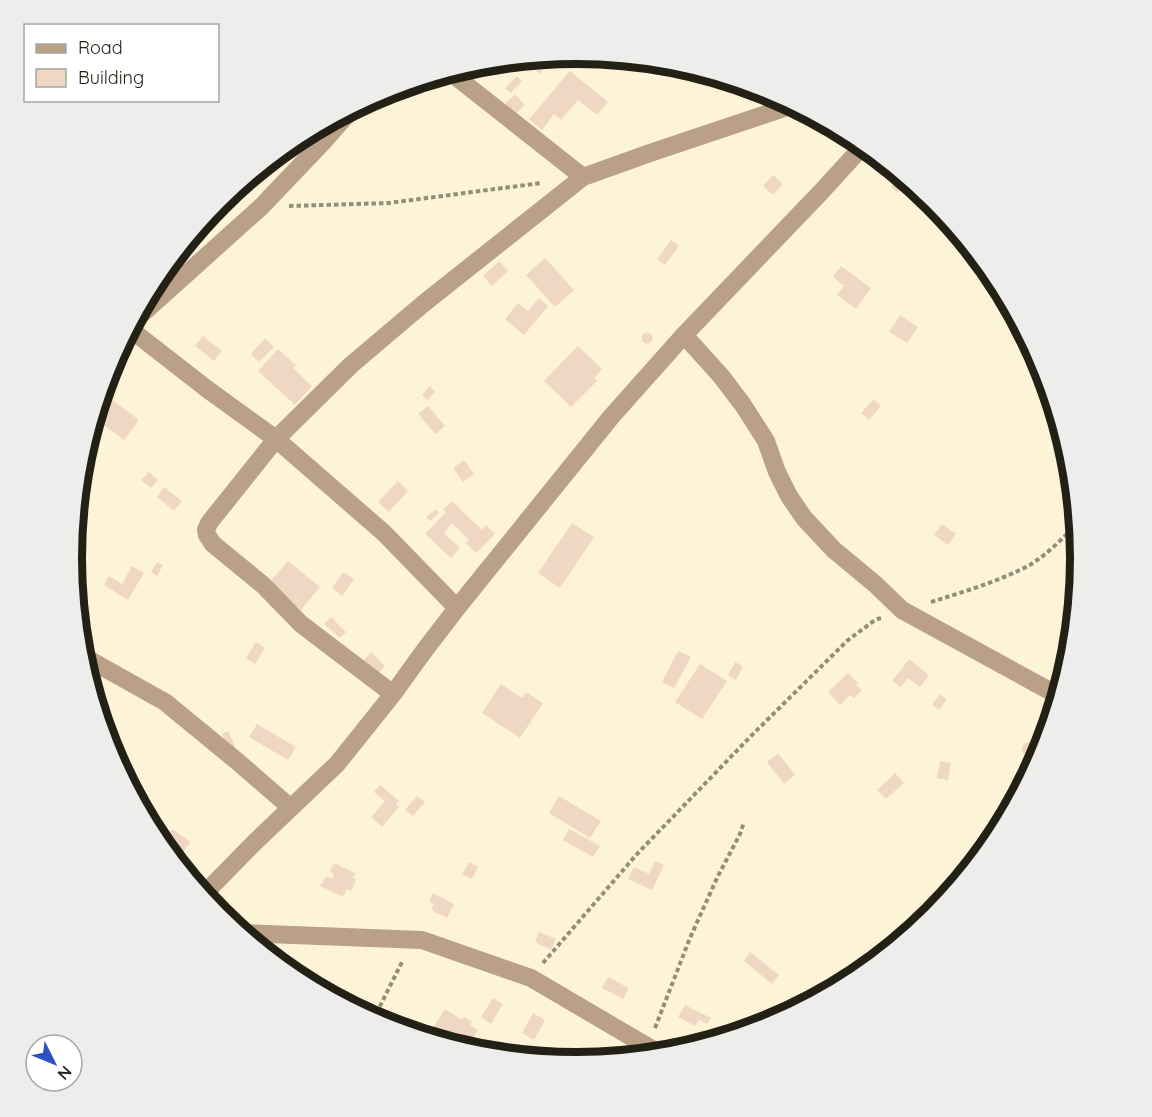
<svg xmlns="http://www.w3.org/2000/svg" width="1152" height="1117" font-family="Quicksand,sans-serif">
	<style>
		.building { fill: #f0d7c4 }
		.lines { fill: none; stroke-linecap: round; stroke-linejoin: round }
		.path { stroke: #938d7a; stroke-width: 4; stroke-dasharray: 4.5 3; stroke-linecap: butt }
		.minor { stroke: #b9a086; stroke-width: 18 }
		.rim { fill: none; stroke: #232016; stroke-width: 8 }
	</style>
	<rect width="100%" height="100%" fill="#fdf4d8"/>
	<path class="building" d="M556 56 559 59 551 69 547 65 540 74 523 59Z
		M570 71 608 102 597 115 578 100 561 120 554 114 542 130 529 119Z
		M517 76 522 81 511 93 505 88Z
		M515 94 525 105 516 114 505 104Z
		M773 175 783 184 773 195 763 186Z
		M900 176 907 181 898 193 891 187Z
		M671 240 679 246 665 265 657 259Z
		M545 258 574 290 555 307 526 275Z
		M499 261 508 271 492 286 483 276Z
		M841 266 871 288 856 309 837 295 844 286 833 277Z
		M539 298 548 306 524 335 505 319 518 303 528 311Z
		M900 315 918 327 907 343 889 332Z
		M641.5 338a5.5 5.5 0 1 1 11 0a5.5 5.5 0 1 1-11 0Z
		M203 336 222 351 214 361 195 346Z
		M265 338 274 347 259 362 251 354Z
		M578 346 602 369 594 378 597 381 571 407 544 381Z
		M278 349 296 365 293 368 312 386 295 405 258 371Z
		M430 386 435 392 427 400 422 395Z
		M102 392 139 420 124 440 94 418Z
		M874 399 881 406 869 420 861 413Z
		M428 406 445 426 435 434 418 414Z
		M464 460 474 474 463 482 453 468Z
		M149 472 158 480 151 488 141 480Z
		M80 476 88 481 78 497Z
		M398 481 408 491 389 512 378 502Z
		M164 487 182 501 174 511 157 497Z
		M452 501 482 530 486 525 495 534 476 553 466 543 469 540 452 523 444 533 460 548 451 558 425 534 446 512 443 510Z
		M436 509 439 513 430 521 426 517Z
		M572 523 594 537 560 588 538 573Z
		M942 524 956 534 948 545 934 535Z
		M72 553 78 559 72 565Z
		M288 561 320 587 301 610 269 583Z
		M157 562 163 565 157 576 151 572Z
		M132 566 144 573 128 600 104 585 109 576 122 584Z
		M343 572 354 579 342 596 332 588Z
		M331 617 346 632 340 638 324 624Z
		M256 642 265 648 255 664 246 658Z
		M678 651 691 657 674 688 662 682Z
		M371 652 385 666 378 674 364 660Z
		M909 659 929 675 920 687 908 678 901 687 892 681Z
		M735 662 743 666 736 680 728 675Z
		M700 664 727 681 702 719 675 702Z
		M848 673 858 683 856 684 862 690 854 698 850 695 840 705 828 692Z
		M501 684 522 698 526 692 543 703 520 738 482 713Z
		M940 694 947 700 939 710 932 705Z
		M257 724 296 747 288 760 249 737Z
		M228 731 235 746 229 749 222 734Z
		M1022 749a7 7 0 1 1 14 0a7 7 0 1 1-14 0Z
		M778 753 795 775 784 784 767 762Z
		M940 761 951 763 948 780 937 778Z
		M895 773 904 783 886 799 877 790Z
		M380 785 399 801 396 804 399 807 382 827 371 817 385 801 374 792Z
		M417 796 425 802 413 816 405 810Z
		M559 796 601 821 590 838 549 813Z
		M172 829 191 842 183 852 165 839Z
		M569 829 600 846 593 857 563 840Z
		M996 836 995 839 988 849 985 845Z
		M655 861 664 865 652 890 628 879 634 867 649 874Z
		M469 862 478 867 472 879 462 874Z
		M334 863 355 873 353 878 356 879 351 891 347 889 343 897 320 886 326 876 332 879 334 874 330 871Z
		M433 893 454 904 447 918 431 910 434 904 429 901Z
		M539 932 556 939 551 950 535 942Z
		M750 952 779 975 772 984 744 961Z
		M608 977 629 988 623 999 602 988Z
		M493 998 503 1004 491 1024 481 1017Z
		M685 1005 711 1018 707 1024 699 1020 695 1026 678 1017Z
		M445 1009 462 1020 464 1017 472 1022 470 1025 478 1030 465 1050 448 1044 430 1032Z
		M533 1013 545 1020 534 1040 522 1033Z"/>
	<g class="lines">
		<path class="path" d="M289 206 389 203 541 183
			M931 602C963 592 997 582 1028 566 1044 557 1065 537 1077 523
			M543 963 637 854 751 736 848 640 875 620 881 618
			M373 1020 403 960
			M655 1028 690 938 717 878 740 834 744 822"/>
		<path class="minor" d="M450 72 583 177 650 153 793 105
			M134 321 261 207 323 142 352 109
			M130 329 207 389 276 439 384 533 457 608
			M684 335 721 376 743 405 766 441 777 472 789 496 804 518 834 550 875 584 902 610 1059 696
			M81 655 165 702 238 762 291 808
			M393 694 301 624 263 585 213 544 207 535 206 530 209 523 276 439 351 365 423 304 583 177
			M203 895 255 842 337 764 393 694 424 651 457 608 611 417 684 335 821 192 864 145
			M240 933 422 940 531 978 662 1055"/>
	</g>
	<path d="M0 0H1152V1117H0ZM82 558a494 494 0 1 1 988 0a494 494 0 1 1-988 0Z" fill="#ededec" fill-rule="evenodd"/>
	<path class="rim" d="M82 558a494 494 0 1 1 988 0a494 494 0 1 1-988 0Z"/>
	<rect x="24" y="24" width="195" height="78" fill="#ffffff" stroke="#a7a6a2" stroke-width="1.5"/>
	<rect x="36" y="44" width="30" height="9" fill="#b9a086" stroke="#a7a6a2" stroke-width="1.5"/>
	<text x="78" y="54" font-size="18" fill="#232016">Road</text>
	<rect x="36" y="69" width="30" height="18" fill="#f0d7c4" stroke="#a7a6a2" stroke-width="1.5"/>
	<text x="78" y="84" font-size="18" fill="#232016">Building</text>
	<g transform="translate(54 1063) rotate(133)"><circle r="28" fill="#ffffff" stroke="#a7a6a2" stroke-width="1.5"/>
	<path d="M0-4.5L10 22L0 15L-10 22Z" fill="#2e50c0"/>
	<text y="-9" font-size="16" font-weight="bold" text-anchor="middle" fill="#232016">N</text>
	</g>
</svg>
